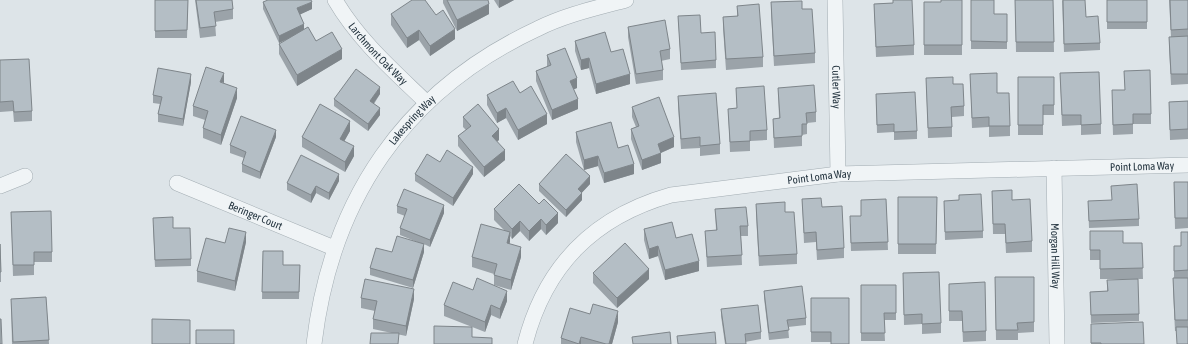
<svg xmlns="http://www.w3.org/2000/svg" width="1188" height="344" font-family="'Asap Condensed',sans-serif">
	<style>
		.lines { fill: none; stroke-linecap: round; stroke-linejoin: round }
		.street-casing { stroke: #a2acb2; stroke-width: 16 }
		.street { stroke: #f0f4f6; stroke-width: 15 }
		.wall { fill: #9ba3a9 }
		.shaded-wall { fill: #7e858a }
		.building { fill: #b4bec5; stroke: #7e858a }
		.labels { text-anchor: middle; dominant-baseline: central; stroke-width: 3.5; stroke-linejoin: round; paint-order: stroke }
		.street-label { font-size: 11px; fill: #253540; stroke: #edf2f6 }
	</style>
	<rect width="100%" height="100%" fill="#dde4e8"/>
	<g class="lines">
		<defs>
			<g id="street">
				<path id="s1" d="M335 0C359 41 394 71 427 103"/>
				<path id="s2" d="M835 0 838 174"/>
				<path id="s3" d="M1054 168 1057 344"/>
				<path id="s4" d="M177 183 334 248"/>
				<path d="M0 186 25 176"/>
				<path id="s5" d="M314 344C331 200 404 91 537 29 565 15 596 8 626 0"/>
				<path id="s6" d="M525 344C545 266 593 217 671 195L838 174 1188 165"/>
			</g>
		</defs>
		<use href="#street" class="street-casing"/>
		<use href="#street" class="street"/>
	</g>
	<path class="wall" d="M155 0H188L187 38H155Z
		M195 0H232L233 9V19L215 22 216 36 200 38Z
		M443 0H488L489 14 457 31 443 3Z
		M494 0H514L499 8Z
		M962 0V55H924V2H941Z
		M971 0 994 14H1007V49H971Z
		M1015 0H1053L1054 52H1016Z
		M1062 0 1086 17 1100 43V50L1064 52Z
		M1107 0H1147V29H1107Z
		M1169 0H1188V84L1171 85 1169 47V37H1171Z
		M263 2 312 9 300 14 304 29 316 41 342 59 297 86 279 54V44L287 39 279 43 263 9Z
		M771 2 802 9 815 53V63L774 66 771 12Z
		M893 3 914 45V55L876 57 874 4Z
		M737 6 763 57V67L726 70 723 28V17L737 16Z
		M391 14 436 15 455 39 430 56 419 40 407 48 391 25Z
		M678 16 701 33 716 60V68L681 70Z
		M628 27 670 49V59L661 61 663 70V80L636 84 628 37Z
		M575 41 611 52 630 84 596 94 589 68 581 70 575 51Z
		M547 55 577 88 573 89 578 109 552 120 536 81V71L547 67Z
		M0 60 32 111V121L14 122 13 111 0 112Z
		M1124 71 1151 114V124H1133V134L1113 135 1112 100 1125 90Z
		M1060 73 1101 124V134L1081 135V125L1062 126Z
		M970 74 997 93 1010 126V136L989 137V127L972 128Z
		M1018 77H1054V115H1043V135H1018Z
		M926 78 964 106V116L952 117V137L928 138Z
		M191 82 183 126 158 122V114L160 104 153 103V95Z
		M224 83 237 98 221 145 203 138V128L205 120 193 116V106Z
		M736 88 767 130V140L750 141V151L730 152 728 109 737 108Z
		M778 88 816 112V122L807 123V134L802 135V146L774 148 773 119 779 118Z
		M520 93 547 124 518 140 506 118 497 123 487 105V95Z
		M380 94 374 104 380 115 368 131 334 106V99Z
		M876 94 917 131V139L894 140V132L877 133Z
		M678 96 720 144V154L700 156V148L681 149 678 106Z
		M1188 101V139L1170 140 1169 102Z
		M632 107 674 147 661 153V163L642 170 631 139V129L636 127 632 117Z
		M463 117 499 140 497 141 505 160 484 177 458 146V136L466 130 463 127Z
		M350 131 344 141 354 156 345 172 302 147V137Z
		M576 132 618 148 634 174 604 183 598 166 584 170 576 142Z
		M276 137 260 179 242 172V164L244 158 230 153V145Z
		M440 162 473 174 453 206 415 181V174Z
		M339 181 329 200 316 193 311 203 287 190V183Z
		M1174 182H1188V228L1175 229Z
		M539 184H590L581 193 582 200 566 217 539 191Z
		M992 191 1012 200 1032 241V252L1006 253 1005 234H993Z
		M898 197H937L936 254H898Z
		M802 199 822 207 844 248V258L817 260 816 242 804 243Z
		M886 199 888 250 851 251 850 224Z
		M944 201 983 231V238L945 240Z
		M1088 201 1139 219V226L1089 228Z
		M756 204 797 254V264L759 266 756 215Z
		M397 206 444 213 430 247 424 244V252L413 288 370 275V268L392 252 422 244 400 235V228L405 216 397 213Z
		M494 209 558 223 546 235 541 229 529 241 520 231 512 239 510 236 509 243 521 257 511 290 494 285V274L472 267V257L504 230 494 220Z
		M715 209 748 226V236H741L742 265 707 267 705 231 716 230Z
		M11 212 52 252V262H34V275L13 276Z
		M153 225 173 228 191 259V266L155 267Z
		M644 229 676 238 699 271 665 280 658 256 649 259 644 240Z
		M1090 231 1123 243H1142L1143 279H1100V260H1090Z
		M1188 232V344L1176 331H1175L1173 289V278H1174V246H1181Z
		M246 242 235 291 197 282V271L225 243Z
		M0 244 1 272V282H0Z
		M263 251 283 265H300L299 299H262Z
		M593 273 649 279 617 308 593 283Z
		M903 273 941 323V333L922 334V324L904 325Z
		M995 277H1034V332L1018 333V340H996Z
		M1107 280 1139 314V321L1091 323 1090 292 1107 291Z
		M861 285H896V320H884L885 341H861Z
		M473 290 507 301 500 319 491 315 485 332 444 316V305Z
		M764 291 806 318V325L788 327 789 338 769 340 764 298Z
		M949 294 986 331V341L963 342 962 321H949Z
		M46 297 49 344H12L11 299Z
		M361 298 414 299 406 336 373 329V319L375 311 361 308Z
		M811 298H849L831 342H811Z
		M721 309 761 332V339L745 342 746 344H725L721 316Z
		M618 322 612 344H561V338Z
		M1091 324 1144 344H1091Z"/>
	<path class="shaded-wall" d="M499 0H514L499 8Z
		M312 2V9L297 16V8Z
		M489 4V14L457 31V20Z
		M304 24V31L279 43V36Z
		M455 29V39L430 56V46Z
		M419 30V40L407 48V38Z
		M342 49V59L297 86V75Z
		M589 58V68L581 70V60Z
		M224 73V83L220 82Z
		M191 74V82L183 126V119Z
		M630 74V84L596 94V84Z
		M577 78V88L570 91V81Z
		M380 87V94L370 108V101Z
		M237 88V98L221 145V135Z
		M578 99V109L552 120V110Z
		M380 108V115L368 131V124Z
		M506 108V118L497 123V113Z
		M547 114V124L518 140V130Z
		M350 121V131L340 149V139Z
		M499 129V140L492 146V136Z
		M276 130V137L260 179V172Z
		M674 137V147L658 154V144Z
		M354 146V156L345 172V162Z
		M505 150V160L484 177V167Z
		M661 153V163L642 170V160Z
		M598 156V166L584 170V160Z
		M634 164V174L604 183V173Z
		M473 167V174L453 206V198Z
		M339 174V181L329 200V193Z
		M590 176V184L578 197V189Z
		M316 186V193L311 203V195Z
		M582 193V200L566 217V210Z
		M444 205V213L430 247V240Z
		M558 213V223L546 235V225Z
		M541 219V229L529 241V231Z
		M520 221V231L512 239V229Z
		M246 232V242L235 291V281Z
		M510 232V242L507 253V243Z
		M424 244V252L413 288V280Z
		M658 246V256L649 259V249Z
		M521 247V257L511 290V280Z
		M699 261V271L665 280V270Z
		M649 269V279L617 308V298Z
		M414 289V299L406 336V326Z
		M507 291V301L500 319V309Z
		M491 305V315L485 332V322Z
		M618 311V322L612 344H609Z
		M581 337V344H579Z"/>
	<path class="building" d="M155 0H188L187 30 155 31Z
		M196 0H232L233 9 214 12 216 26 200 28Z
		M268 0H311L312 2 297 8 304 24 279 36 263 2Z
		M412 0H425L436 15 443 10 455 29 430 46 419 30 407 38 391 14Z
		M447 0H488L489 4 457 20Z
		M893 0H912L914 45 876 47 874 4 893 3Z
		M941 0H962V45H924V2H941Z
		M971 0H994V14H1007V42L971 41Z
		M1015 0H1053L1054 42H1016Z
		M1063 0H1085L1086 17 1098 16 1100 43 1064 44Z
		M1107 0H1147V22H1107Z
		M1170 0H1188V29L1171 30Z
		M802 1V9H812L815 53 774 56 771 2Z
		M759 4 763 57 726 59 723 17 738 16 737 6Z
		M700 15 701 33 715 32 716 60 681 63 678 16Z
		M665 20 670 49 660 51 663 70 636 74 628 27Z
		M308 27 316 41 332 32 342 49 297 75 279 44Z
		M605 32 611 52 623 49 630 74 596 84 589 58 581 60 575 41Z
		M1188 36V74H1171L1169 37Z
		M565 48 577 78 570 81 578 99 552 110 536 71 551 65 547 55Z
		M29 59 32 111 14 112 13 101 0 102V60Z
		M206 67 224 73 220 82 237 88 221 135 203 128 208 111 193 106Z
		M158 68 191 74 183 119 158 114 162 97 153 95Z
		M356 69 380 87 370 101 380 108 368 124 334 99Z
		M1150 70 1151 114H1133V124L1113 125 1112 90H1125L1124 71Z
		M1099 72 1101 124 1081 125V115H1062L1060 73Z
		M997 73V93H1009L1010 126H989V117L972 118 970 74Z
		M953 77V84H963L964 106 951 107 952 127 928 128 926 78Z
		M1018 77H1054V105H1043V125H1018Z
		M513 81 520 93 531 86 547 114 518 130 506 108 497 113 487 95Z
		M814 85 816 112 806 113 807 124H802V136L774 138 773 119 780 118 778 88Z
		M764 86 767 130 750 131V141L730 142 728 109 737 108 736 88Z
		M915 92 917 131 894 132V124L877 125 876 94Z
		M716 93 720 144 700 146V137L681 139 678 96Z
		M659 97 674 137 658 144 661 153 642 160 631 129 639 126 632 107Z
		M1188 101V129L1170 130 1169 102Z
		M320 104 350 121 340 139 354 146 345 162 302 137Z
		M478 104 499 129 492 136 505 150 484 167 458 136 471 126 463 117Z
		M241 116 276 130 260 172 242 164 246 152 230 145Z
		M611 122 618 148 628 145 634 164 604 173 598 156 584 160 576 132Z
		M447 150 473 167 453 198 415 174 427 154 440 162Z
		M566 154 590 176 578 189 582 193 566 210 539 184Z
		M301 155 339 174 329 193 316 186 311 195 287 183Z
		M1174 182H1188V218H1175Z
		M519 184 539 204 544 199 558 213 546 225 541 219 529 231 520 221 512 229 494 209Z
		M1137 184 1139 219 1089 221 1088 201 1112 200 1111 186Z
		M404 189 444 205 430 240 400 228 407 209 397 206Z
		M1012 190V200L1030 199 1032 241 1006 243 1005 224H993L992 191Z
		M981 194 983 231 945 232 944 201 959 200V195Z
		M898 197H937L936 244H898Z
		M821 198 822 207 842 206 844 248 817 250 816 232 804 233 802 199Z
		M886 199 888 242 851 243 850 216H861V200Z
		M785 202V212H794L797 254 759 256 756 204Z
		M746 207 748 226H740L742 255 707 257 705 231 717 230 715 209Z
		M51 211 52 252H34V265H13L11 212Z
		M173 217V228H190L191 259 155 260 153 218Z
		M672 222 676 238 692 234 699 261 665 270 658 246 649 249 644 229Z
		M481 224 510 232 507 243 521 247 511 280 494 275 497 264 472 257Z
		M229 228 246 232 235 281 197 271 206 238 225 243Z
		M1090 231H1123V243H1142L1143 268 1100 269V250H1090Z
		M1181 232H1188V270L1174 271V246H1181Z
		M397 236 424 244 413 280 370 268 376 248 392 252Z
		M625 243 649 269 617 298 593 273Z
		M0 244 1 272H0Z
		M263 251H283V265H300L299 292H262Z
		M939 272 941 323 922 324V314L904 315 903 273Z
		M995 277H1034V322L1017 323 1018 330H996Z
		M477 278 507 291 500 309 491 305 485 322 444 305 453 282 473 290Z
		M1173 278H1188V320H1175Z
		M365 279 414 289 406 326 373 319 377 301 361 298Z
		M1138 279 1139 314 1091 315 1090 292 1108 291 1107 280Z
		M985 282 986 331 963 332 962 311H949V284Z
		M861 285H896V313H884L885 333H861Z
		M802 286 806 318 787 320 789 330 769 333 764 291Z
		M46 297 49 340 13 342 11 299Z
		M811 298H849V344H831V332H811Z
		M593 304 618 311 609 344H606L581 337 579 344 561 338 570 308 590 314Z
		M758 305 761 332 745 334 746 344H726L721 309Z
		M0 319H1L2 344H0Z
		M152 319 190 320V344H152Z
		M1143 322 1144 344H1101V343H1091V324Z
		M434 326 472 327V337L492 338V344H434Z
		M1176 327H1188V344H1177Z
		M196 330H234V344H196Z
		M670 332 671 344H633L632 337Z
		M715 332 716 344H678L677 336Z
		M371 333H399L398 344H370Z"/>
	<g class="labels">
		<g class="street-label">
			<text stroke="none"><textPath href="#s1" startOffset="69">Larchmont Oak Way</textPath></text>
			<text stroke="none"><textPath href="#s2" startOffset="87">Cutler Way</textPath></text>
			<text stroke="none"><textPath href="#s5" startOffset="249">Lakespring Way</textPath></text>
			<text stroke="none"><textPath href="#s6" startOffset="692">Point Loma Way</textPath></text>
			<text stroke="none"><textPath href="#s6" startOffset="369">Point Loma Way</textPath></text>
			<text stroke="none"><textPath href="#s4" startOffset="85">Beringer Court</textPath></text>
			<text stroke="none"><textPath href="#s3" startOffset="88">Morgan Hill Way</textPath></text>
		</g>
	</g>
</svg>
